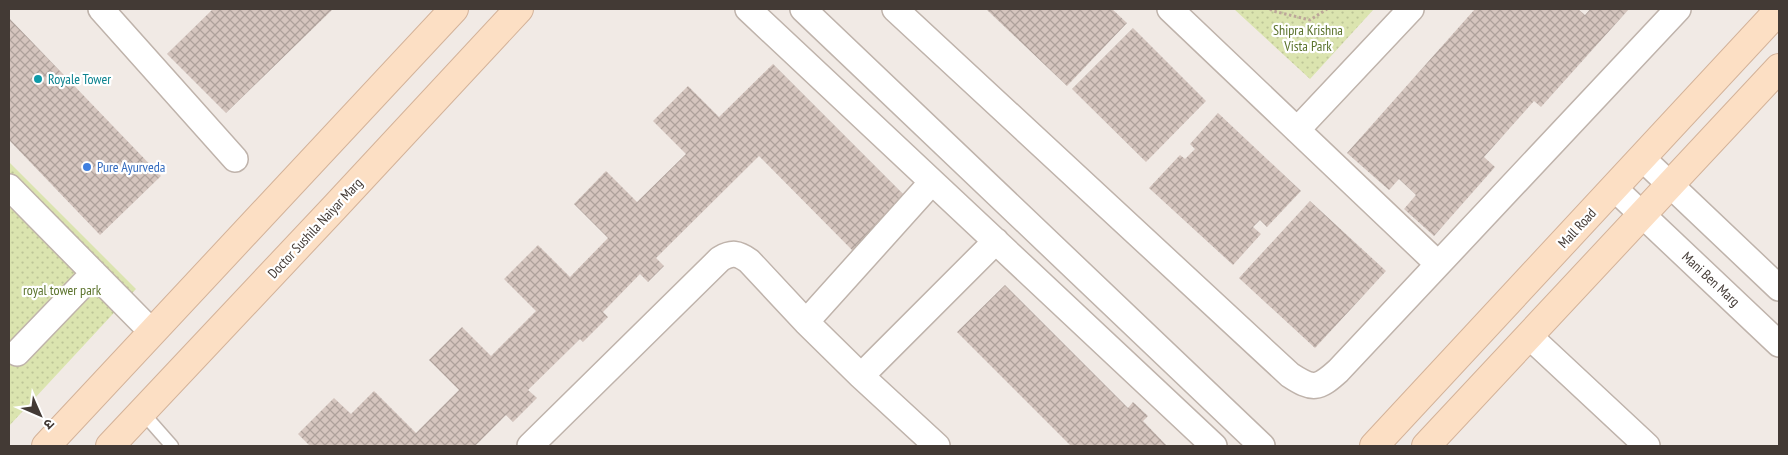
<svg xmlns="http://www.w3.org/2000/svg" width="1788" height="455" font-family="'PT Sans Narrow','Noto Sans Devanagari',sans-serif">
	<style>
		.park { fill: url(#park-dots) }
		.building { fill: url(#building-cross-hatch) }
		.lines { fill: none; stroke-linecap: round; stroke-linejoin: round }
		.lane-casing { stroke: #bfb3ab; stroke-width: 15 }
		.street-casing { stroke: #bfb3ab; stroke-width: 28 }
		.secondary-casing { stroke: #d3b299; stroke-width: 30 }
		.path { stroke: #bda79a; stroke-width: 3; stroke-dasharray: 2.5 2.5; stroke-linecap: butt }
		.lane { stroke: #fff; stroke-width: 12 }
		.street { stroke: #fff; stroke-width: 25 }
		.secondary { stroke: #fcdfc4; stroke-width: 28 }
		.culture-dot { fill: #0f9aa8; stroke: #fff; stroke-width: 2 }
		.shop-dot { fill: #3f7fe0; stroke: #fff; stroke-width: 2 }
		.labels { text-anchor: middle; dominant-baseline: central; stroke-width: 4.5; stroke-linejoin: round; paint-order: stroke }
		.park-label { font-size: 14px; fill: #5a722b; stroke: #fff }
		.culture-label { font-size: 14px; fill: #0d838f; stroke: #fff; text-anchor: start }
		.shop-label { font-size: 14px; fill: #366cbe; stroke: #fff; text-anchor: start }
		.street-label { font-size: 14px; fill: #433a35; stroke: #fff }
	</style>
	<defs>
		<pattern id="park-dots" width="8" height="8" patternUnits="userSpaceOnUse" patternTransform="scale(1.25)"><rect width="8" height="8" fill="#dbe4af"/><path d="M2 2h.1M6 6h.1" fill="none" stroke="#bdc497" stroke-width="1.8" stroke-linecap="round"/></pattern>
		<pattern id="building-cross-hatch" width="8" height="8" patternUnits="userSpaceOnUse" patternTransform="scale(1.25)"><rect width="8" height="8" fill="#d5c5be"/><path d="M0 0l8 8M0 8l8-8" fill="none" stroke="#aea19b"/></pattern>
	</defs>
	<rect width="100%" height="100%" fill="#f1eae5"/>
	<path class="park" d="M1234 9H1374L1310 79Z
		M9 162 136 289 9 426Z"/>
	<path class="building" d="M213 9H333L226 113 167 54Z
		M989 9H1112L1127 23 1067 86 987 10Z
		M1475 9H1578L1585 15 1590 9H1629L1541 107 1534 101 1484 157 1495 167 1434 236 1404 209 1416 195 1399 179 1389 190 1347 153Z
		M9 18 161 176 100 235 9 140Z
		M1133 28 1206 101 1146 162 1072 89Z
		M773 64 911 202 857 255 759 156 656 258 664 266 648 282 640 274 603 312 608 317 583 342 580 339 528 390 537 398 513 422 506 415 475 446H310L298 434 334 398 351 414 374 391 416 433 459 390 429 360 462 327 491 356 536 311 504 279 538 245 570 277 608 238 574 204 606 171 637 202 686 154 653 121 688 86 719 117Z
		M1218 113 1301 191 1267 227 1260 220 1253 227 1261 234 1233 265 1149 188 1180 155 1185 159 1195 149 1190 144Z
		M1310 201 1386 271 1315 348 1239 278Z
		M1005 285 1128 408 1133 402 1148 416 1143 421 1167 446H1071L957 332Z"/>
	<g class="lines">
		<defs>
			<path id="lane" d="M142 412 172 446"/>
			<path id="street" d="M101 9 235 159
				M748 9 1214 446
				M803 9 1262 446
				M895 9 1290 375C1313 390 1318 389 1338 371L1678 9
				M1170 9 1438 264
				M1297 130 1411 9
				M1642 158 1779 288
				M9 187 152 332
				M1614 188 1779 344
				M806 322 861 376
				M1529 336 1647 446
				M17 353 94 273
				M530 446 720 259C732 252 738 253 749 261L806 322 932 182
				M937 446 861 376 996 241"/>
			<path id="secondary" d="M46 446 454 9
				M110 446 334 208 519 9
				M1374 446 1779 10
				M1426 446 1779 68"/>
		</defs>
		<use href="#lane" class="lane-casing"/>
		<use href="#street" class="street-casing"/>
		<use href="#secondary" class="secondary-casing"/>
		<path class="path" d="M1270 9 1273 11 1310 20 1327 9"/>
		<use href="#lane" class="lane"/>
		<use href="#street" class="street"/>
		<use href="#secondary" class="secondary"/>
	</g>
	<circle class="culture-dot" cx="38" cy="79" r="5"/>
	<circle class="shop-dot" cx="87" cy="167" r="5"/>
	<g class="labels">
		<g class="park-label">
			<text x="1308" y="30">Shipra Krishna<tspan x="1308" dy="16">Vista Park</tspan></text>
			<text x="62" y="290">royal tower park</text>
		</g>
		<g class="culture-label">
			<text x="48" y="79">Royale Tower</text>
		</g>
		<g class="shop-label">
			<text x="97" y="167">Pure Ayurveda</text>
		</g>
		<g class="street-label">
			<text transform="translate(315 228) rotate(-47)">Doctor Sushila Naiyar Marg</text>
			<text transform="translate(1577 228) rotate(-47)">Mall Road</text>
			<text transform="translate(1711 279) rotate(43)">Mani Ben Marg</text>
		</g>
	</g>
	<rect width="1788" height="455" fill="none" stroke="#433a35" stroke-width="20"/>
	<g transform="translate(40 415) rotate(135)" stroke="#ffffff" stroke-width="4" paint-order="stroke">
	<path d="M0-4L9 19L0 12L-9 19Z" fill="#433a35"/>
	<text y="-8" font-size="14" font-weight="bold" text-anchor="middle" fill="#433a35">उ</text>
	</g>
</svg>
